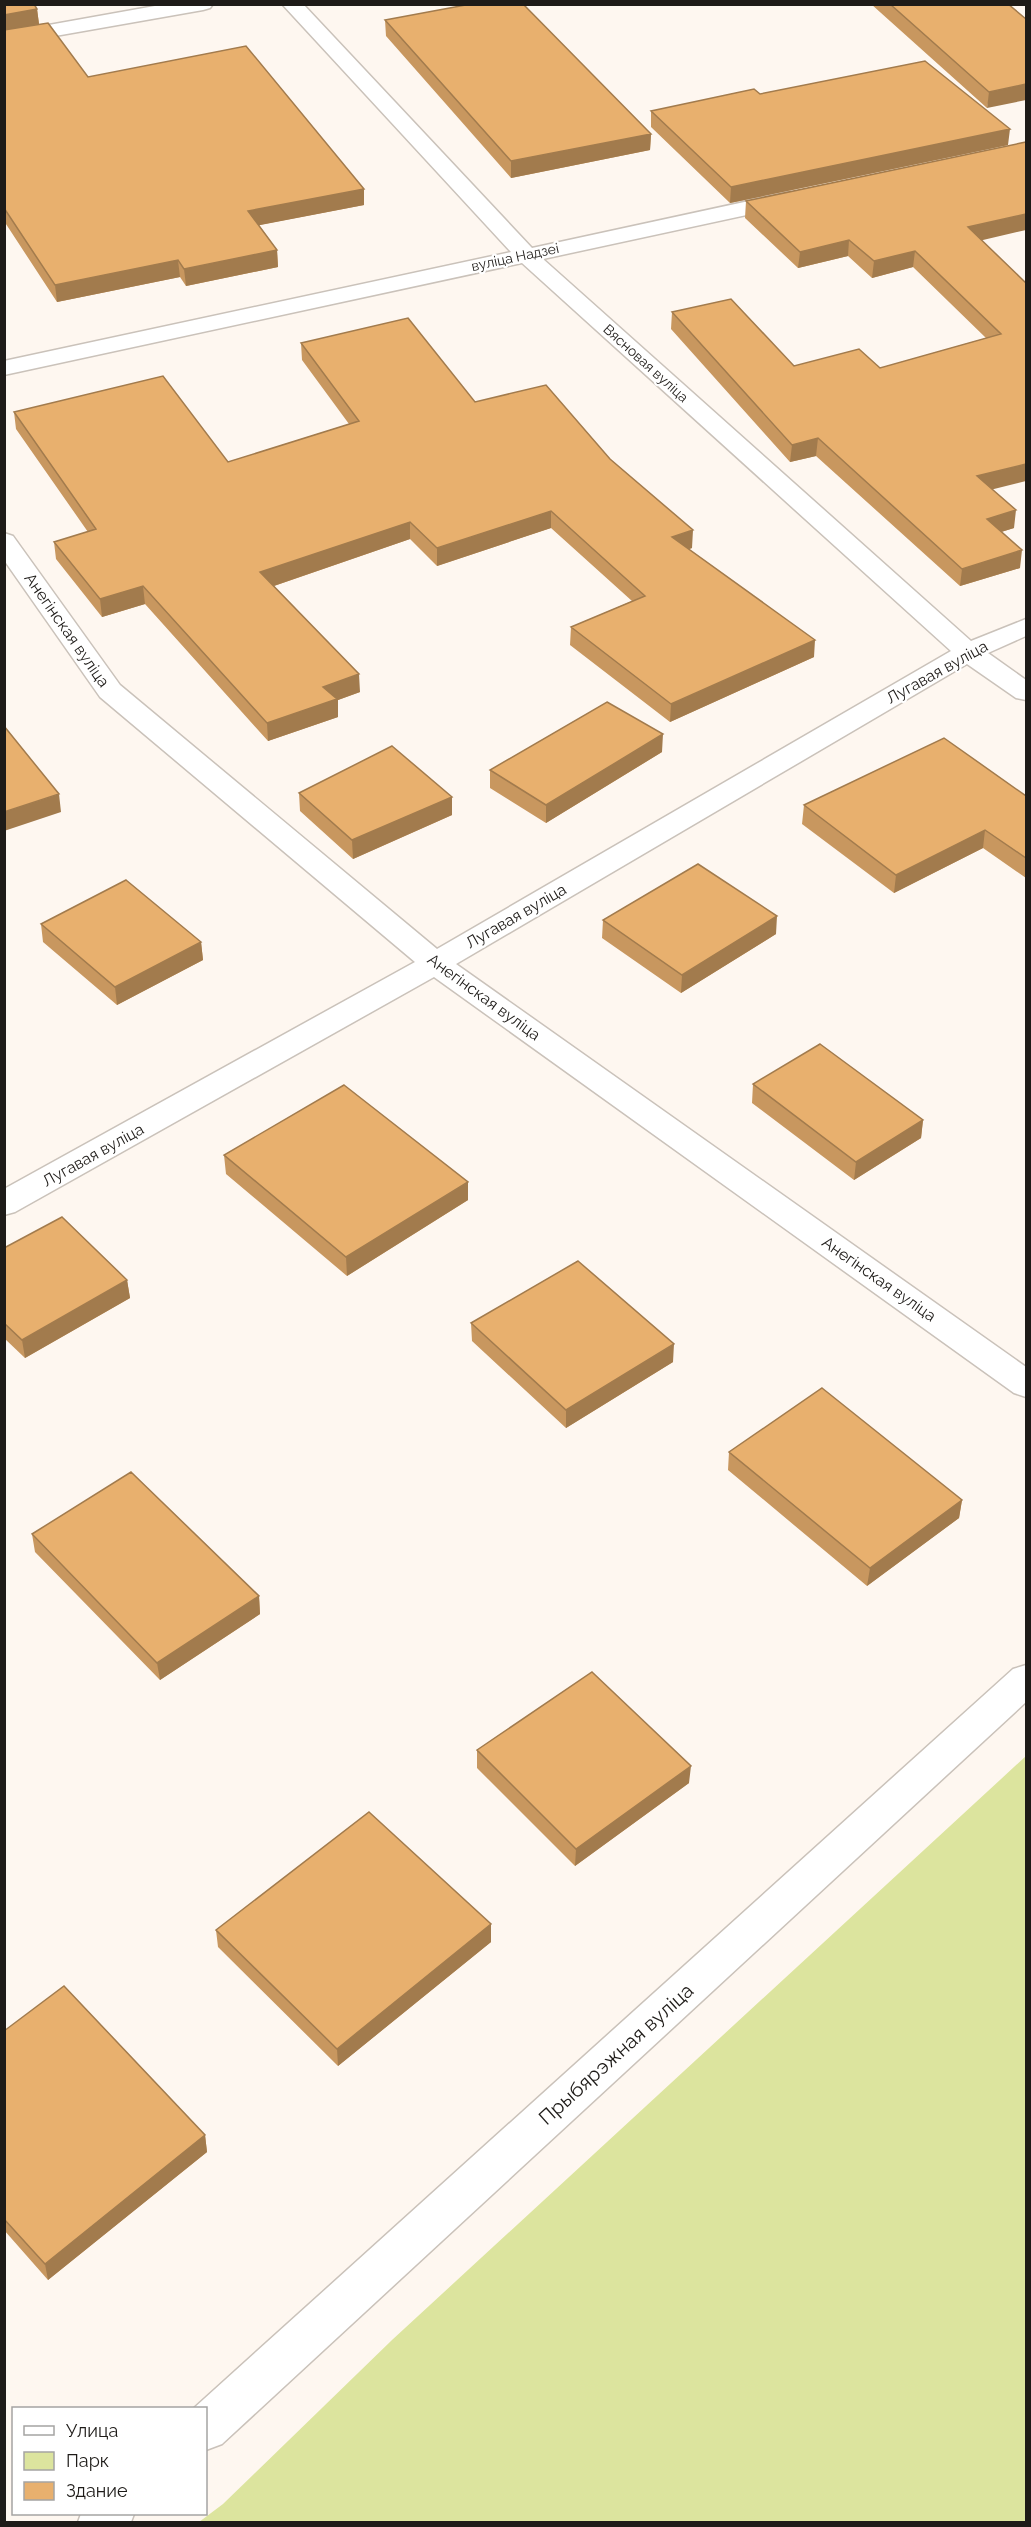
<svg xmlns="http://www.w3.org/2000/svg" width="1031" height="2527" font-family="Raleway,sans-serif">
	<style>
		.green { fill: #dce49e }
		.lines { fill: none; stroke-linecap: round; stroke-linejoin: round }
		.minor-casing { stroke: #cac2ba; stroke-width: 3 }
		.minor { fill: #fff; fill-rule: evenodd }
		.wall { fill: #c8975f }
		.shaded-wall { fill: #a27b4d }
		.building { fill: #e8b06e; stroke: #a27b4d; stroke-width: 1.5 }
		.labels { text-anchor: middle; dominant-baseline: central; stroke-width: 4.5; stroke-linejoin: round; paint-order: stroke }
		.far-street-label { font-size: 14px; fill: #1e1b18; stroke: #fff }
		.street-label { font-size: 16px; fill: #1e1b18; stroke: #fff }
		.near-street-label { font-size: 20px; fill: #1e1b18; stroke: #fff }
	</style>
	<rect width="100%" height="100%" fill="#fef7f0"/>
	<path class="green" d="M1026 1756V2522H199L223 2504 392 2340Z"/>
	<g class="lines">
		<defs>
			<path id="minor" d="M166 4H213L210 8 203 10 4 45V33Z
				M282 4H303L532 248 790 192 798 194 801 199 798 204 543 259 971 641 1026 619V636L988 653 1026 680V700L1016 698 967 664 456 964 1026 1367V1397L1014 1393 434 977 15 1212 4 1215V1189L415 962 100 697 4 560V533L13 536 120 685 437 949 951 651 522 263 4 375V361L511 252Z
				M1026 1665V1702L222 2444 206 2450V2408H194L1013 1669Z
				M81 2514H134L131 2522H78Z"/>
		</defs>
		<use href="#minor" class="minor-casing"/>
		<use href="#minor" class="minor"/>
	</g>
	<path class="wall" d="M4 4 37 9 39 24 88 77 364 205 259 225 277 250 278 267 186 286 180 277 57 302 4 221Z
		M871 4H1008L987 108Z
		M385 20 651 134 650 150 511 178 386 36Z
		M760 94 1008 145 730 203 651 127V111Z
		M746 201 981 240 1026 283 992 489 1014 528 1001 532 1020 568 960 586 816 456 790 462 671 329 672 312 794 366 880 368 986 338 913 267 872 278 848 256 798 268 745 218Z
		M301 343 475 402 610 459 692 548 689 549 814 657 670 722 570 645 571 627 632 601 551 528 437 566 410 539 274 586 360 692 338 700V717L268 741 145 604 102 617 56 559 54 542 88 532 16 429 14 412 228 462 349 424 302 360Z
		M662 752 546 823 490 788V770Z
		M299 793 452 797V815L353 859 300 811Z
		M1026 796V878L983 848 894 893 802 824 804 805Z
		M603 920 776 934 681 993 602 938Z
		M41 924 201 942 203 960 117 1005 43 942Z
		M753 1084 923 1120 921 1138 854 1180 752 1103Z
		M224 1155 468 1200 347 1276 226 1174Z
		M4 1248 127 1280 130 1298 25 1358 4 1338Z
		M471 1323 673 1362 566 1428 472 1341Z
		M729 1452 962 1500 959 1518 867 1586 728 1470Z
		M32 1534 259 1596 260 1614 160 1680 35 1552Z
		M477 1750 689 1783 575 1866 477 1768Z
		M491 1924V1942L338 2066 218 1947 216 1930Z
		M4 2031 205 2135 207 2152 48 2280 4 2230Z"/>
	<path class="shaded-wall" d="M37 9 39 24 4 31V15Z
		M1026 84V100L987 108 989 92Z
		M1010 129 1008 145 730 203 731 187Z
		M651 134 650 150 511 178V161Z
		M364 189V205L250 227 248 211Z
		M1026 214V230L966 244 968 227Z
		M849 240 848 256 798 268 800 252Z
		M277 250 278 267 186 286 184 269Z
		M915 251 913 267 872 278 874 261Z
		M178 260 180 277 57 302 55 285Z
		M818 438 816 456 790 462 792 445Z
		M1026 464V481L974 494 977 476Z
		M1016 510 1014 528 985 537 987 519Z
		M551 511V528L437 566V548Z
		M410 522V539L262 590 260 572Z
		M693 530 692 548 672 555V537Z
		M1022 550 1020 568 960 586 962 569Z
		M143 586 145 604 102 617 100 599Z
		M815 640 814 657 670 722 671 704Z
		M359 674 360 692 338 700V717L268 741 267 723 323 687Z
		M663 734 662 752 546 823V805Z
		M59 794 61 812 4 831V812Z
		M452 797V815L353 859 352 840Z
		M985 830 983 848 894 893 896 875Z
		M777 916 776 934 681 993 682 975Z
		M201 942 203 960 117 1005 115 987Z
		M923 1120 921 1138 854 1180 856 1162Z
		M468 1182V1200L347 1276 346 1257Z
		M127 1280 130 1298 25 1358 22 1340Z
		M674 1344 673 1362 566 1428V1410Z
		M962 1500 959 1518 867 1586 870 1568Z
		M259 1596 260 1614 160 1680 157 1663Z
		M691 1766 689 1783 575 1866 576 1849Z
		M491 1924V1942L338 2066 337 2049Z
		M205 2135 207 2152 48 2280 45 2264Z"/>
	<path class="building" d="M4 4H34L37 9 4 15Z
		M471 4H523L651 134 511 161 385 20Z
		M890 4H1008L1026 19V84L989 92Z
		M48 23 88 77 246 46 364 189 248 211 277 250 184 269 178 260 55 285 4 208V30Z
		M925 61 1010 129 731 187 651 111 754 89 760 94Z
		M1026 142V214L968 227 1026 283V464L977 476 1016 510 987 519 1022 550 962 569 818 438 792 445 672 312 731 299 794 366 859 349 880 368 1001 334 915 251 874 261 849 240 800 252 746 201Z
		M408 318 475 402 546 385 610 459 693 530 672 537 815 640 671 704 571 627 645 596 551 511 437 548 410 522 260 572 359 674 323 687 337 699 267 723 143 586 100 599 54 542 96 529 14 412 163 376 228 462 359 421 301 343Z
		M607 702 663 734 546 805 490 770Z
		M4 726 59 794 4 812Z
		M944 738 1026 796V858L985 830 896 875 804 805Z
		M392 746 452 797 352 840 299 793Z
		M698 864 777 916 682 975 603 920Z
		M126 880 201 942 115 987 41 924Z
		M820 1044 923 1120 856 1162 753 1084Z
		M344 1085 468 1182 346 1257 224 1155Z
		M62 1217 127 1280 22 1340 4 1323V1248Z
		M578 1261 674 1344 566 1410 471 1323Z
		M822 1388 962 1500 870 1568 729 1452Z
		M131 1472 259 1596 157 1663 32 1534Z
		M592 1672 691 1766 576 1849 477 1750Z
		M369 1812 491 1924 337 2049 216 1930Z
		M64 1986 205 2135 45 2264 4 2219V2031Z"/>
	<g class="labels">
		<g class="far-street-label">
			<text transform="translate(515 257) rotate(-12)">вуліца Надзеі</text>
			<text transform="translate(646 363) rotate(42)">Вясновая вуліца</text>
		</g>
		<g class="street-label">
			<text transform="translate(67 630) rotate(55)">Анегінская вуліца</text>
			<text transform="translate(937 672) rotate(-29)">Лугавая вуліца</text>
			<text transform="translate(516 916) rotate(-30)">Лугавая вуліца</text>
			<text transform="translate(484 997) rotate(36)">Анегінская вуліца</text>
			<text transform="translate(93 1155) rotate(-29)">Лугавая вуліца</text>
			<text transform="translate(879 1279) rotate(35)">Анегінская вуліца</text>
		</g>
		<g class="near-street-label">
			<text transform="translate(616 2054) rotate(-42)">Прыбярэжная вуліца</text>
		</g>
	</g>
	<rect width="1031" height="2527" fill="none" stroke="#1e1b18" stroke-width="12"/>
	<rect x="12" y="2407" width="195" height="108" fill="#ffffff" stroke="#a5a4a3" stroke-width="1.5"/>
	<rect x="24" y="2426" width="30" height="9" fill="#ffffff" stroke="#a5a4a3" stroke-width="1.5"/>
	<text x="66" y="2437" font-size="18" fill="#1e1b18">Улица</text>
	<rect x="24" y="2452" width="30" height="18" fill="#dce49e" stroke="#a5a4a3" stroke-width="1.5"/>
	<text x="66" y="2467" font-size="18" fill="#1e1b18">Парк</text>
	<rect x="24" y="2482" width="30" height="18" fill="#e8b06e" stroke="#a5a4a3" stroke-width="1.5"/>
	<text x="66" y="2497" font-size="18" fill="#1e1b18">Здание</text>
</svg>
